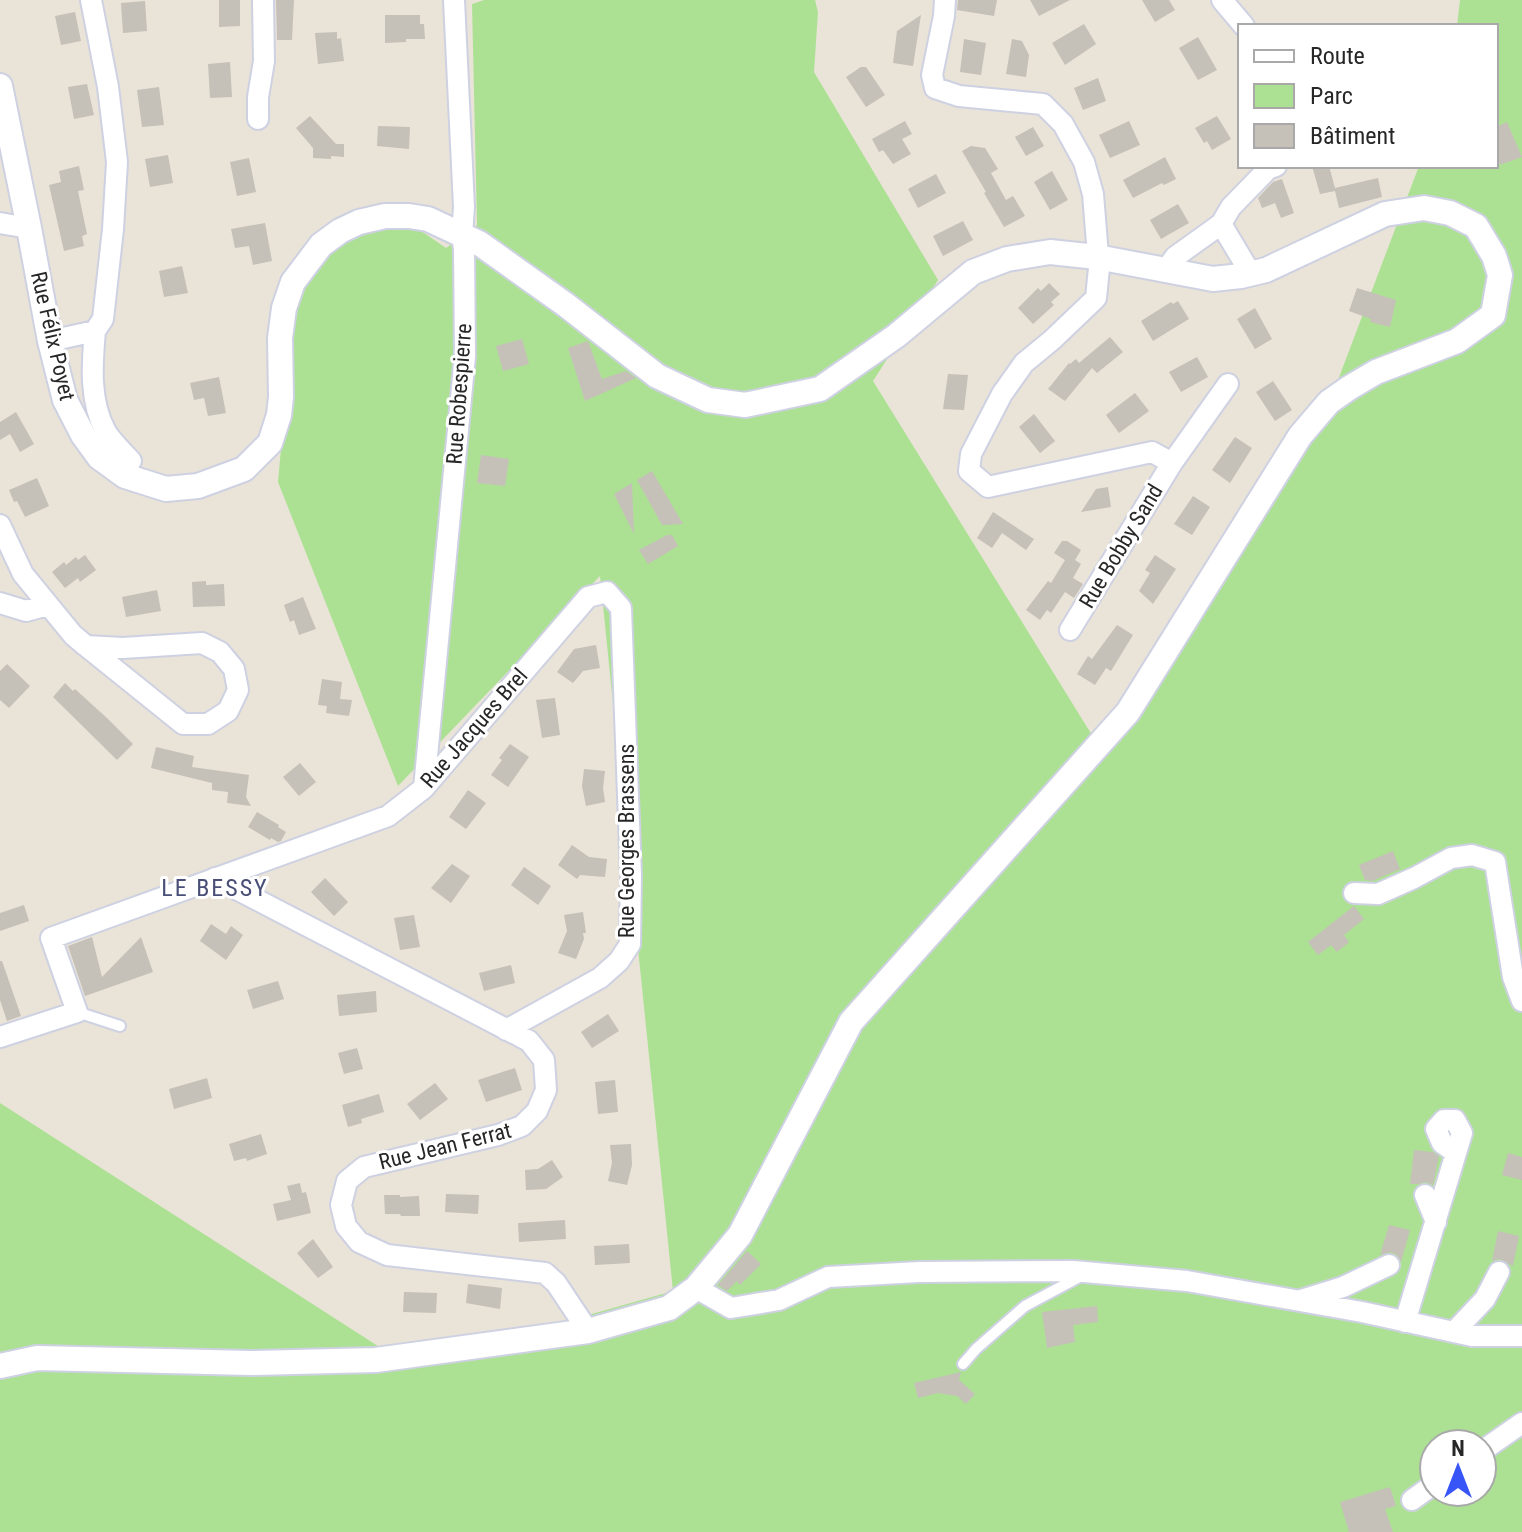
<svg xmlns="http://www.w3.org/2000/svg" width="1522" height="1532" font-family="'Roboto Condensed',sans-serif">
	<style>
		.green { fill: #ace194; fill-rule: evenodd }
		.building { fill: #c5c0b8 }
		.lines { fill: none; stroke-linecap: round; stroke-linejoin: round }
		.service-casing { stroke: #ced1e1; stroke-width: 14 }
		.minor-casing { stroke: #ced1e1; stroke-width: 24 }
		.tertiary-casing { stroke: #ced1e1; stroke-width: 28 }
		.service { stroke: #fff; stroke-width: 10 }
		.minor { stroke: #fff; stroke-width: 20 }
		.tertiary { stroke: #fff; stroke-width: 24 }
		.labels { text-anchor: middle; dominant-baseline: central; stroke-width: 6; stroke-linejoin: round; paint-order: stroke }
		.street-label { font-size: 22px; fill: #272727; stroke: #fff }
		.neighbourhood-label { font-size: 24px; letter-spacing: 2px; fill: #494f77; stroke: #fff }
	</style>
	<rect width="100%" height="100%" fill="#eae3d8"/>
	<path class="green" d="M484 0H815L818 12 814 72 938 280 873 381 1095 740 1304 416 1335 388 1419 166H1496V26H1457L1460 0H1522V1532H0V1103L381 1348 567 1321 673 1291 600 576 398 786 278 482 295 293 318 262 356 232 414 226 446 248 477 225 472 4ZM1434 1444H1482V1492H1434Z"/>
	<path class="building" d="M219 0H240V26L219 27Z
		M276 0H294L292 40H277Z
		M958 0H997L994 16 957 10Z
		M1030 0H1070L1039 16Z
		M1142 0H1169L1175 10 1155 22Z
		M145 1 147 31 123 33 121 3Z
		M75 12 81 41 61 45 55 16Z
		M385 15H420V24H424L425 39H406V42L385 43Z
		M921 15 913 66 893 63 897 31Z
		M1084 24 1096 44 1065 65 1052 43Z
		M337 32V39L341 38 344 61 318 64 315 33Z
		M1198 37 1217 70 1198 80 1179 48Z
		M964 39 986 43 981 75 960 72Z
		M1012 39 1022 41 1029 55 1026 77 1006 74Z
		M230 62 232 97 210 98 208 64Z
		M861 67H866L885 95 866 107 846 77Z
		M1098 78 1106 101 1083 110 1074 88Z
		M87 84 94 115 74 119 68 87Z
		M159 87 164 125 142 127 137 90Z
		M310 116 336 144H344V157L331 156V159L313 158V148L296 128Z
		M1217 116 1231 139 1212 150 1207 141 1204 143 1195 128Z
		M905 121 912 134 902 139 911 154 893 164 883 150 879 152 872 139Z
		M1129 121 1140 145 1110 158 1099 135Z
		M1507 122 1522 157 1500 165 1496 154V127Z
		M378 126 410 127 409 149 377 146Z
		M1033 127 1044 146 1026 156 1015 137Z
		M971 146 985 148 998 169 991 173 1006 200 1013 196 1025 216 1004 227 984 193 986 192 962 151Z
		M168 155 173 183 150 187 145 159Z
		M1165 157 1176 179 1164 185 1162 183 1133 198 1123 180Z
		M249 158 256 192 237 196 230 162Z
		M79 166 84 190 78 191 87 234 82 236 84 246 64 251 49 185 61 182 59 171Z
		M1312 166H1329L1335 188 1378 178 1382 197 1339 208 1335 191 1320 194Z
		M1052 171 1068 200 1050 210 1034 182Z
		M936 174 946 193 918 208 908 189Z
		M1282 179 1294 213 1281 218 1275 203 1262 208 1258 198 1273 182Z
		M1178 204 1189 223 1161 239 1150 220Z
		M963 221 973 240 943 256 933 236Z
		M265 223 272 261 253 265 249 246 235 248 231 229Z
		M182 266 188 293 164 297 159 271Z
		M1049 283 1060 294 1051 302 1054 305 1033 324 1018 308 1038 288 1041 291Z
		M1357 288 1396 300 1390 327 1370 322 1371 319 1349 311Z
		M1178 301 1189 319 1153 341 1141 321 1171 302 1173 304Z
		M1255 308 1272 339 1255 349 1237 319Z
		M1110 337 1123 352 1097 373 1092 368 1065 401 1048 389 1069 363 1070 364 1076 359 1079 363Z
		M522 339 529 364 503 371 496 346Z
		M588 341 602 379 626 371 636 378 585 401 568 348Z
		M1197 357 1208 377 1181 392 1169 372Z
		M948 374 968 375 964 410 943 409Z
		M219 377 226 413 208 416 204 398 194 400 190 383Z
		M1273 381 1292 410 1275 421 1256 392Z
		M1135 393 1149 411 1119 433 1106 415Z
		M16 412 34 444 20 452 10 434 0 440V422Z
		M1034 414 1055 441 1040 453 1019 427Z
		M1235 437 1252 448 1230 483 1212 470Z
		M481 455 509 459 505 486 477 483Z
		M652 471 683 524 662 525 637 480Z
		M37 478 49 506 25 517 17 501 14 502 9 490Z
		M632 483 634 534 614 494Z
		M1108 487 1111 507 1081 512 1096 489Z
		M1193 496 1210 507 1192 535 1174 524Z
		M993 512 1034 539 1026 550 1002 533 992 548 977 538Z
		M667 535H672L678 546 648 564 639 550Z
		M1062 541H1067L1081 550 1075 560 1081 564 1073 578 1083 584 1074 598 1065 592 1051 613 1047 610 1040 620 1026 610 1048 581 1051 583 1065 560 1054 553Z
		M85 555 96 570 80 582 78 578 65 588 52 572 64 562 66 565 76 557 78 560Z
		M1155 555 1176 569 1153 604 1139 591 1150 573 1145 570Z
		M206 581V585L224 584 225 606 193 607 192 582Z
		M157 590 161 611 126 617 122 597Z
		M303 597 316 629 299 635 294 620 290 622 284 605Z
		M1117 625 1133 635 1111 671 1106 668 1095 685 1077 674 1088 656 1092 659Z
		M596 645 600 668 583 671 573 683 557 672 574 649Z
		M7 664 30 686 9 708 0 700V671Z
		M322 679 342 682 340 699 352 700 349 716 326 713 327 706 318 705Z
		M65 683 73 691 75 689 108 719 133 744 117 760 53 697Z
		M555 698 560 735 542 738 536 700Z
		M510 744 529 757 508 787 491 775 502 760 499 758Z
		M156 747 194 756 192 767 249 775 246 797 251 806 227 803 228 792 212 790V783L151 768Z
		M300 763 316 782 299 796 283 777Z
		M584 769 605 771 603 788 605 802 586 806 582 786Z
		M468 790 486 803 466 829 449 817Z
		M257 812 279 825 278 827 286 832 281 841 278 842 271 838 270 840 248 827Z
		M572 845 589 857 607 859 605 877 580 875 577 879 558 865Z
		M1393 851 1400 869 1372 881 1365 880 1359 865Z
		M452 864 470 876 451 903 431 888Z
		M524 867 551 886 538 905 511 885Z
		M325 878 348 902 334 916 311 892Z
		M24 905 29 921 0 931V913Z
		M1354 906 1364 919 1344 935 1349 942 1337 952 1331 945 1318 955 1308 942Z
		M583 912 586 933H583L584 939 576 959 558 953 567 931 564 915Z
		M414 915 420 947 400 950 394 918Z
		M211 924 226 934 231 926 243 935 226 960 200 941Z
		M92 937 102 977 141 937 153 972 85 996 68 946Z
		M0 961H2L21 1016 7 1021 0 1000Z
		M511 965 515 983 484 991 479 973Z
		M278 981 284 999 253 1009 247 990Z
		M376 991 377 1012 339 1016 337 995Z
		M608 1014 619 1031 592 1048 581 1032Z
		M357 1048 363 1069 344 1074 338 1053Z
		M515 1068 522 1090 486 1102 478 1080Z
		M207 1078 212 1098 174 1109 169 1089Z
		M615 1080 618 1112 598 1114 595 1082Z
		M435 1083 448 1099 420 1120 407 1104Z
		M379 1094 384 1112 361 1119 362 1123 348 1127 342 1105Z
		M261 1134 267 1154 247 1161 246 1158 234 1161 229 1144Z
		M631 1144 632 1165 627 1185 608 1181 612 1163 610 1145Z
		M1414 1150 1433 1152 1439 1156 1433 1185 1426 1182 1418 1184H1410Z
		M1508 1153 1522 1157V1180L1502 1175Z
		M552 1160 563 1177 546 1189 526 1190 525 1170 538 1169Z
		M300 1183 302 1193 306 1192 311 1213 277 1221 273 1204 291 1200 287 1186Z
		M446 1194 479 1195 478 1214 445 1212Z
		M384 1195H400V1197L419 1196 420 1216H401L400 1214H385Z
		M565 1220 566 1239 519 1242 518 1223Z
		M1389 1225 1410 1230 1401 1262 1397 1255 1391 1252 1380 1255Z
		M1498 1231 1519 1236 1513 1266 1499 1259 1492 1261Z
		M313 1239 333 1267 318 1278 297 1253Z
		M629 1244 630 1263 595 1265 594 1246Z
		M747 1251 761 1264 740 1285 737 1281 727 1291 718 1285Z
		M468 1284 502 1288 500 1309 466 1303Z
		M404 1292 437 1293 436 1313 403 1312Z
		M1097 1306 1098 1322 1073 1325 1075 1342 1047 1348 1042 1312Z
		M961 1372 959 1380 975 1394 966 1404 957 1396 938 1393 918 1398 914 1383Z
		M1390 1487 1396 1506 1385 1509 1393 1532H1349L1340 1502Z"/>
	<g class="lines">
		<defs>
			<path id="service" d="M77 1012 120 1026
				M963 1364 976 1349 1025 1306 1083 1275"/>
			<path id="minor" d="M945 0 944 16 932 75 935 88 959 96 1043 104 1063 124 1084 162 1093 194 1099 268 1096 298 1052 340 1024 363 1002 394 971 454 969 471 988 487 1152 452 1172 463
				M1222 0 1244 26
				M258 119V97L264 61 263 0
				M0 223 29 228
				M1221 224 1251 274
				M1165 271 1175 257 1221 224 1231 207 1268 169 1276 166
				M95 331C92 364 89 401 106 432 112 442 123 452 131 461
				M50 341 95 331 103 319 113 229 117 162 108 87 91 0
				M0 525 23 574 73 635 86 646 183 724H208L228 711 238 690 234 669 220 652 202 643 123 648 86 646
				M0 603 26 611 48 605
				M1070 630 1172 463 1228 384
				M424 788 465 356 464 249 462 235 464 207 454 0
				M215 878 529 1041 544 1060 546 1090 537 1111 522 1126 498 1135 364 1167 347 1181 341 1205 346 1226 359 1242 387 1255 545 1273 556 1283 588 1331
				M1354 893 1378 894 1414 878 1451 858 1472 855 1495 862 1513 977 1522 1001
				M0 1037 77 1012 51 938 388 816 424 788 588 597 607 592 621 608 631 876 630 944 619 961 600 978 506 1030
				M1425 1195 1436 1222
				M696 1288 731 1308 779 1300 828 1277 919 1272 1073 1271 1187 1281 1362 1312 1472 1336H1522
				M1301 1300 1343 1287 1389 1265
				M1405 1322 1462 1133 1455 1120H1444L1436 1129 1442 1143 1456 1153
				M1454 1332 1485 1299 1499 1272
				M1482 1451 1522 1423
				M1412 1500 1434 1484"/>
			<path id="tertiary" d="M0 86 29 228 50 341 65 400 83 435 99 457 125 476 166 489 198 486 244 469 270 443 279 415 281 397 280 338 284 308 293 282 321 245 340 231 359 222 385 216H409L428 219 479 243 566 305 657 376 708 400 745 405 820 389 896 336 973 272 1007 259 1050 252 1097 257 1213 279 1241 276 1266 270 1385 214 1424 208 1450 213 1476 226 1494 256 1500 275 1493 315 1457 341 1376 372 1349 388 1329 402 1300 436 1128 712 851 1022 740 1235 696 1288 669 1308 588 1331 376 1360 251 1363 37 1358 0 1366"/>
		</defs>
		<use href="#service" class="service-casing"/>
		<use href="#minor" class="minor-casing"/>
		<use href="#tertiary" class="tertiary-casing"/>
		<use href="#service" class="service"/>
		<use href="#minor" class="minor"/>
		<use href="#tertiary" class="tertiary"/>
	</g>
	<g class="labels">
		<g class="street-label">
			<text transform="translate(53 336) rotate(77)">Rue Félix Poyet</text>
			<text transform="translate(459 394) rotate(-86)">Rue Robespierre</text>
			<text transform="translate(1121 546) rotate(-59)">Rue Bobby Sand</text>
			<text transform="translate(474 728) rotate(-49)">Rue Jacques Brel</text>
			<text transform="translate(626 841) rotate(-90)">Rue Georges Brassens</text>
			<text transform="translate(445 1146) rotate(-14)">Rue Jean Ferrat</text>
		</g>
		<g class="neighbourhood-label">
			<text x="215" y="888">LE BESSY</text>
		</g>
	</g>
	<rect x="1238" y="24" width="260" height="144" fill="#ffffff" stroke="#a9a9a9" stroke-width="2"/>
	<rect x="1254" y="50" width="40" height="12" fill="#ffffff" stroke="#a9a9a9" stroke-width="2"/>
	<text x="1310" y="64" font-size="24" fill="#272727">Route</text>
	<rect x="1254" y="84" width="40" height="24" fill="#ace194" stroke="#a9a9a9" stroke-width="2"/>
	<text x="1310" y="104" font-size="24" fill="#272727">Parc</text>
	<rect x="1254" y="124" width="40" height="24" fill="#c5c0b8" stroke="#a9a9a9" stroke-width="2"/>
	<text x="1310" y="144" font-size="24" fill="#272727">Bâtiment</text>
	<g transform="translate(1458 1468)"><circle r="38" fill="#ffffff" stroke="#a9a9a9" stroke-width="2"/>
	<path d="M0-6L14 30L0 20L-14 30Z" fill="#3855f8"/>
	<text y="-12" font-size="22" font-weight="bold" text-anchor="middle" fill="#272727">N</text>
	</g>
</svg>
